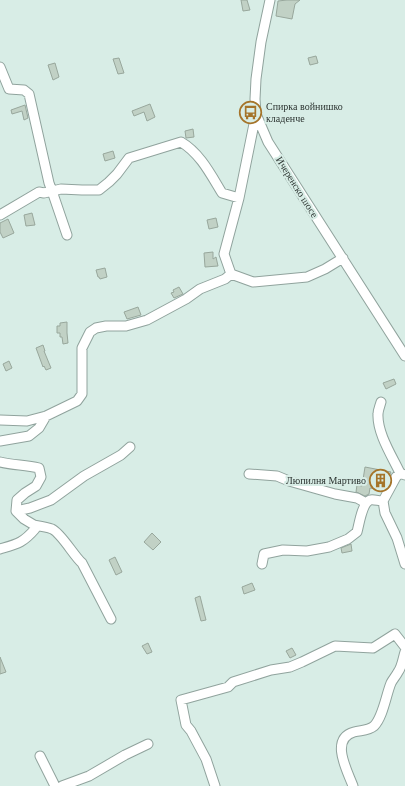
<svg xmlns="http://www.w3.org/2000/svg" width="405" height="786" font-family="'Times New Roman',serif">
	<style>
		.building { fill: #c1d1c5; stroke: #98a79c }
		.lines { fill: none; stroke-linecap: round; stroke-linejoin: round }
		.minor-casing { stroke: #90a39d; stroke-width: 11 }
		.minor { stroke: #fff; stroke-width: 9 }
		.labels { text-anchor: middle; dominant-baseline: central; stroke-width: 4; stroke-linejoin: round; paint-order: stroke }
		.poi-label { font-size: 10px; fill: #2d3532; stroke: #d8ede6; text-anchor: start }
		.street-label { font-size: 10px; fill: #2d3532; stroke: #d8ede6 }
	</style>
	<rect width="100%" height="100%" fill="#d8ede6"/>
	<path class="building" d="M241 0H247L250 10 243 11Z
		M287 0H300L295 4 292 19 276 16 278 1Z
		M316 56 318 63 310 65 308 58Z
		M119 58 124 73 118 74 113 59Z
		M55 63 59 77 53 80 48 65Z
		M150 104 155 117 147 121 144 112 134 116 132 111Z
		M25 105 28 118 24 120 22 111 12 114 11 110Z
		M193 129 194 137 186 138 185 131Z
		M113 151 115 158 105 161 103 154Z
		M32 213 35 225 26 226 24 215Z
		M216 218 218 227 209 229 207 220Z
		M8 219 14 233 3 238 0 232V223Z
		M213 252V259L216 257 218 266 205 267 204 253Z
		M105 268 107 277 100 279 99 277H98L96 270Z
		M179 287 183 294 174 298 171 293 174 292 173 290Z
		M138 307 141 315 127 319 124 312Z
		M67 322V333L68 343 63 344 62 337H60V333H57V326H60V323Z
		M43 345 45 351H44L51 368 46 370 44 366 43 367 36 348Z
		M9 361 12 368 6 371 3 364Z
		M394 379 396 384 386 389 383 383Z
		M365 467 391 472 382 490 370 488 369 494 365 496 356 492 357 485 362 486Z
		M152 533 161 542 153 550 144 542Z
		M351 544 352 551 342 553 341 548Z
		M115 557 122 572 116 575 109 560Z
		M252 583 255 590 244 594 242 587Z
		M200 596 206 620 201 621 195 598Z
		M148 643 152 652 147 654 142 646Z
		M292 648 296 655 290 658 286 651Z
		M0 657 6 672 0 674Z"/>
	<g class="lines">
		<defs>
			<path id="minor" d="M270 0 261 42 256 79 255 99 256 114 268 142 405 356
				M0 67 9 89 24 90 29 94 49 183 52 191 67 235
				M256 114 239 198 224 254 231 274 253 282 307 277 325 269 343 258
				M0 215 39 192 44 193 61 189 82 190H99L109 182 117 174 129 158 181 142C200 153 211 175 222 193L239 198
				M381 402C380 406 378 410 378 414 377 433 392 456 400 473L405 475
				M0 420 27 421 46 416 77 401 82 394V348L90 332 96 328 106 326H126L147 320 186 299 200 289 225 279 231 274
				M0 441 29 436 39 428 46 416
				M0 462C13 465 26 465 39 468L41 477 36 486 25 493 17 500 16 511 24 519 34 525 35 529C23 543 17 544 0 549
				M400 473 396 477 383 501 385 513 397 538 405 564
				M249 474 277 476 289 481 335 494 357 498 366 503
				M16 511 30 508 51 500 84 476 121 455 130 447
				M34 525C40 526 47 527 52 529 61 533 74 556 82 563L111 619
				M262 564 264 554 283 550 307 551 329 547 348 539 357 532C359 525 362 503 370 500 373 499 379 501 383 501
				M40 756 55 786
				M62 786 89 776 125 755 148 744
				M215 786 206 759 191 731 186 725 181 700 228 687 233 682 271 670 290 667 302 662 335 646 373 648 395 634 405 647
				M353 786C348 772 329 739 354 732 361 730 368 731 374 726 383 717 386 695 391 683 393 679 396 676 398 672 402 667 403 658 405 652"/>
		</defs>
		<use href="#minor" class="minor-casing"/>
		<use href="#minor" class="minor"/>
	</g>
	<defs>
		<symbol id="bus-ring" viewBox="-11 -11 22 22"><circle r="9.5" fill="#d8ede6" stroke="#a5742a" stroke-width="1.5"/><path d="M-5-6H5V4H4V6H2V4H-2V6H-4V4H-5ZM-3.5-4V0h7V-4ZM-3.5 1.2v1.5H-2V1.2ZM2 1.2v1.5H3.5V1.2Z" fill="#a5742a"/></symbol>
		<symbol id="building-ring" viewBox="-11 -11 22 22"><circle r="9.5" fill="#d8ede6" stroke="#a5742a" stroke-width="1.5"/><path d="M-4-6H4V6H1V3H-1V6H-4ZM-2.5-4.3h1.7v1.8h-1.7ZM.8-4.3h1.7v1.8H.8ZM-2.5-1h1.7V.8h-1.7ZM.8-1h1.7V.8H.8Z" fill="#a5742a"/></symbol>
	</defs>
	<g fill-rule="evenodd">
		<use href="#bus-ring" x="238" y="100" width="25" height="25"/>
		<use href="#building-ring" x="368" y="468" width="25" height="25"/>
	</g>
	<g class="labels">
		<g class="poi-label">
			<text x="266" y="106">Спирка войнишко<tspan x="266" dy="12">кладенче</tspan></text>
			<text x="366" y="480" text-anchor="end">Люпилня Мартиво</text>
		</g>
		<g class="street-label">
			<text transform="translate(297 187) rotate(58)">Ичеренско шосе</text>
		</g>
	</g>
</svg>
